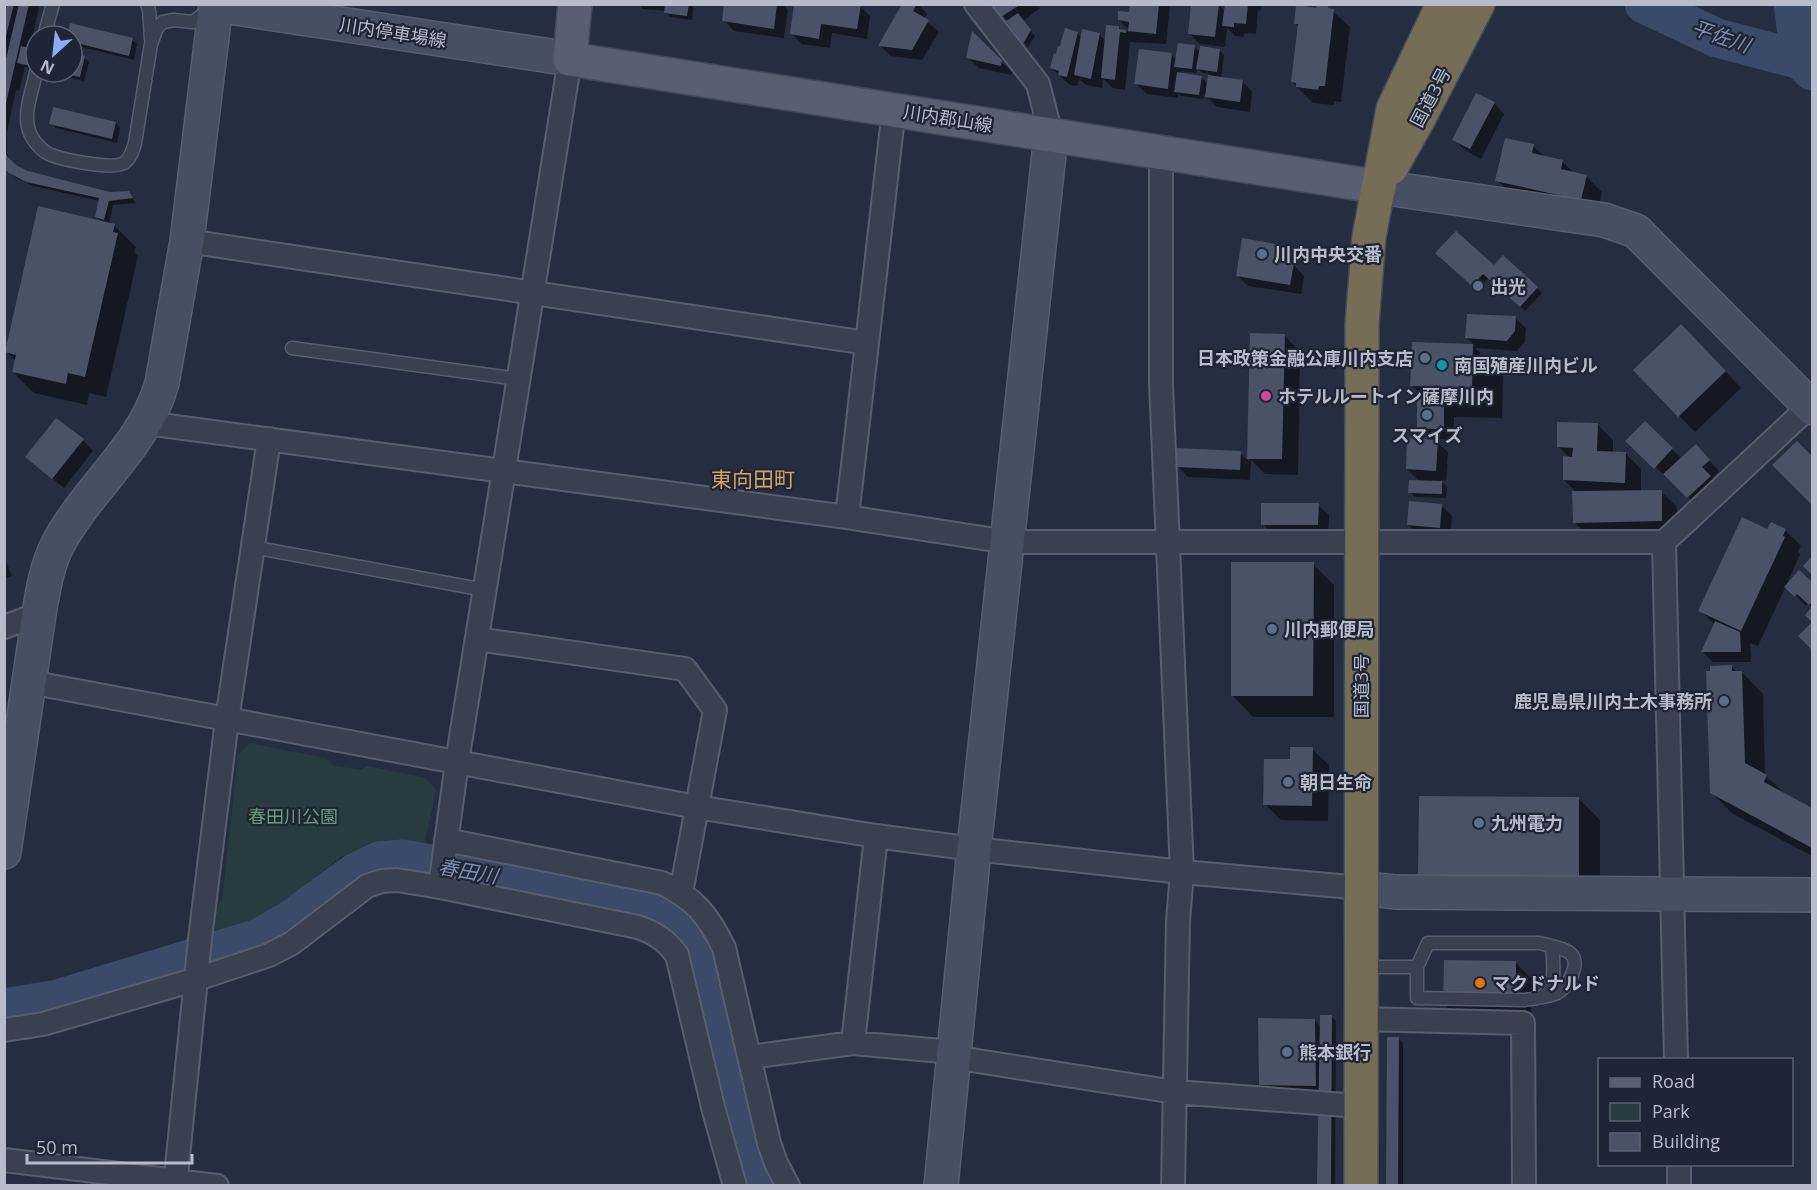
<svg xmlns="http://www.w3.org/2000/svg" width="1817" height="1190" font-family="'Open Sans','Noto Sans JP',sans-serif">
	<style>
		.green { fill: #273b41 }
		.shadow { fill: #0007; fill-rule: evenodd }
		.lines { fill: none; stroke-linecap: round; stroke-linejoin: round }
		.river { stroke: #3b4a69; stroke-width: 39 }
		.building { fill: #495267 }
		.lane-casing { stroke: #575e6d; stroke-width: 15 }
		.street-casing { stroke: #575e6d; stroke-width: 26 }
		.secondary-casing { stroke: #575e6d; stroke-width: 36 }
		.primary-casing { stroke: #434959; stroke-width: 36 }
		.highway-casing { stroke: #444b5a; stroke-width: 36 }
		.lane { stroke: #394050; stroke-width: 12 }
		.street { stroke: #394050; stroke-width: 22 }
		.secondary { stroke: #474f63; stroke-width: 33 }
		.primary { stroke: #575f70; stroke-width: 33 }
		.highway { stroke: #766d56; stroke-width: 33 }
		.service-dot { fill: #5c6f8a; stroke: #1e2535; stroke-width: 2 }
		.culture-dot { fill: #0f9aa8; stroke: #1e2535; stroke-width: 2 }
		.hotel-dot { fill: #d1479c; stroke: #1e2535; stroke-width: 2 }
		.food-dot { fill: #e8710a; stroke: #1e2535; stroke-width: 2 }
		.labels { text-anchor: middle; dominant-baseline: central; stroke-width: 4.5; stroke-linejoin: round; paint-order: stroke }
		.street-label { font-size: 18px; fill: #b6bcca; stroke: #1e2535 }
		.poi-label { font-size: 18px; font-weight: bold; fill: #b6bcca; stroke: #1e2535; text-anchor: start }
		.park-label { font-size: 18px; fill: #6d9b7c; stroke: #1e2535 }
		.water-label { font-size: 20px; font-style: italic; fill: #7d8eb2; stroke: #1e2535 }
		.quarter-label { font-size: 21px; fill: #d6a165; stroke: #1e2535 }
	</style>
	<rect width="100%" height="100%" fill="#252e40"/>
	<path class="green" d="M249 743 326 758 332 765 360 770 367 766 426 778 436 790 423 849 382 844 342 856 272 913 242 925 214 933 217 908 222 899 238 755Z"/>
	<path class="shadow" d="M4 4H40L29 50 36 51V70L25 67 19 91 16 90 7 132V153L12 163 28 173 110 194 128 192 136 203 113 205 109 224 114 225 136 247 134 252 138 256 106 397 89 393 87 405 34 393 13 372 16 361 6 352 102 222 96 217 100 201 33 186 16 178 4 167Z
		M638 4H694L692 20 670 17 666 11 643 9Z
		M726 4H782L788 10 784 38 734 31 724 20Z
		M904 4H918L927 14 924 19 939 32 922 60 891 56 880 46Z
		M994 4H1038L1040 8 1023 21 1035 36 1028 47Z
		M1138 4 1170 5 1166 44 1130 42 1125 90 1113 88 1103 79 1102 88 1086 85 1079 79 1077 86 1070 85 1051 68 1057 56 1077 33 1082 38 1099 34 1106 41 1119 27 1122 31 1131 32 1119 20 1130 14Z
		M1193 4H1219L1225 11 1226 4H1262L1261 11 1258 10 1256 34 1244 33V37L1235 36 1227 28 1225 47 1200 44 1189 33Z
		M860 6 870 16 867 39 832 33 830 48 802 44 791 33Z
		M1328 7 1350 27 1341 102 1334 101V105L1313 103 1292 82 1299 27 1295 23 1317 9Z
		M71 25 132 40 137 44 134 60 73 45 72 36H69Z
		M973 34 1012 72 1011 75 979 68 968 58Z
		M1195 47 1200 52 1219 50 1224 55 1221 78 1242 81 1252 92 1250 112 1217 107 1204 94 1203 99 1181 96 1178 94V98L1147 94 1136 84 1171 54 1177 60ZM1197 68 1203 73 1209 74 1208 84 1201 77 1181 74V71L1196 73Z
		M72 55 84 58 89 62 84 81 45 72H72Z
		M1494 103 1504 114 1481 159 1465 150 1454 140Z
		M51 123H116L120 128 117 143 56 128Z
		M1533 146 1545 157 1562 161 1575 174 1586 176 1602 192 1597 215 1513 196 1497 180Z
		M1437 253 1494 267 1503 257 1542 293 1525 311 1489 278 1477 290Z
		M1286 256 1304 276 1301 294 1248 286 1237 275Z
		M1515 318 1526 328 1525 342 1517 351 1475 348 1503 376 1502 418 1454 417V439H1434L1448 452 1446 481 1440 480 1447 487 1446 498 1415 497 1410 492 1420 482 1407 469 1432 441 1419 428 1424 398 1412 385 1413 344 1475 346 1467 338Z
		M1251 334 1284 335 1300 352 1298 475 1265 474 1251 460 1250 480 1188 477 1178 467 1240 453 1249 461Z
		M1697 342 1741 388 1695 432 1679 416Z
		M1645 423 1682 459 1706 457 1719 471 1712 479 1720 487 1699 507 1627 441Z
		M1597 424 1613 440V453H1625L1641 469V491H1661L1677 507 1678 537 1590 538 1574 522 1577 493 1564 480 1570 458 1558 446Z
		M83 440 93 451 64 488 27 457Z
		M1797 443 1812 459V503L1775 465Z
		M1318 505 1329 515 1328 535H1273L1263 524Z
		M1441 505 1452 516 1450 538 1419 535 1408 525Z
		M1785 530 1801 546 1798 552 1800 554 1786 586 1799 572 1812 584V607L1809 604 1806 606 1786 586 1758 646 1750 643 1751 662H1713L1703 652 1715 625 1700 610 1768 531Z
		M4 556 12 576 4 579Z
		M1313 564 1334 585V717H1253L1232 695Z
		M1732 667 1737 673 1742 672 1763 694 1765 775 1786 795 1812 810V856L1733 814 1711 792Z
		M1312 749 1329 765 1328 821 1281 820 1265 804 1291 761Z
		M1579 799 1600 820V897L1441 896 1420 874Z
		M1515 962 1531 978V1022L1461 1021 1445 1005Z
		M1331 1016 1336 1021 1335 1186H1319L1320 1101H1276L1260 1085 1315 1020 1321 1027Z
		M1398 1038 1403 1043V1186H1387Z"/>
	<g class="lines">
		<path class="river" d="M1644 4 1717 38 1801 60
			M1793 4 1801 60 1812 71
			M4 1008 58 999 259 938 290 920 356 872 379 861 403 859 612 897 657 908 677 923 695 939 734 1111 762 1186"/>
	</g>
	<path class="building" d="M4 4H14L5 40H4Z
		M19 4H29L4 112V67Z
		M665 4H689L687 16 664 13Z
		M724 4H777L774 29 722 21Z
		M794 4H861L857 29 821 24 819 39 790 34Z
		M902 4H917L913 11 929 20 912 50 878 46Z
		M992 4H1021L1001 17Z
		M1159 4 1156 34 1128 31 1129 22 1118 20V11L1129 12 1130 5Z
		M1191 4H1219L1215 37 1188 34Z
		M1225 4H1248L1246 24 1234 23V27L1222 26Z
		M1316 4 1329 5 1328 8 1334 9 1325 86H1319L1318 90 1296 87V83L1291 82 1298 24H1294L1296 5 1316 8Z
		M1018 13 1031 30 1023 44 1006 21Z
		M70 23 133 38 129 56 72 42V36H67Z
		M1106 25 1119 26V29L1126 30V33L1120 32 1115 80 1101 78Z
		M1065 28 1078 32 1067 77 1058 75 1059 71 1050 68 1054 53 1056 54 1058 46H1060Z
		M1082 29 1100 33 1091 79 1074 75Z
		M972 31 1002 60 1001 66 966 58Z
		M1178 43 1195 45 1192 69 1174 67Z
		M21 46 36 50V67L17 63Z
		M1200 46 1220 49 1217 72 1196 69Z
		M1139 49 1172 53 1168 89 1134 84Z
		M72 53 85 56 80 77 62 73 72 72Z
		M1177 72 1202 76 1199 95 1174 92Z
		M1208 75 1243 80 1240 102 1205 97Z
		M1476 93 1495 102 1470 149 1452 140Z
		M53 107 116 122 112 139 49 124Z
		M1505 138 1534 144 1532 153 1563 160 1561 169 1587 175 1581 200 1495 181Z
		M4 151 8 157 16 165 28 171 110 192 129 191 133 198 109 201 104 220 95 217 99 198 26 182 9 173 4 169Z
		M38 206 115 224 113 232 118 233 85 377 68 373 66 384 12 372 16 355 5 352Z
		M1456 231 1494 265 1503 255 1538 287 1520 307 1483 274 1472 286 1435 253Z
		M1242 238 1276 244 1294 264 1290 285 1236 276Z
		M1467 314 1516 316 1515 331 1507 341 1465 338Z
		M1681 324 1726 371 1678 417 1633 370Z
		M1250 333 1285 334 1282 459H1247Z
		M1412 342 1473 344 1472 388 1410 386Z
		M1417 396H1444V429H1417Z
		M56 418 84 439 52 479 25 457Z
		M1645 421 1673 448 1654 469 1625 441Z
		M1557 422 1598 423 1597 451 1626 452 1625 483 1563 480V456L1572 457 1573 448 1557 447Z
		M1407 438 1438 440 1436 471 1406 469Z
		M1797 441 1812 456V505L1772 465Z
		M1696 444 1710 460 1702 467 1711 476 1687 498 1663 474Z
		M1177 448 1241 451 1240 470 1176 467Z
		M1409 480 1442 481V494L1408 493Z
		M1662 490V521L1573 523 1572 491Z
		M1409 501 1442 504 1440 528 1407 525Z
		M1261 503H1319L1318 525H1261Z
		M1742 517 1767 529 1771 522 1786 529 1783 536 1785 537 1741 631 1698 611Z
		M1812 556V575L1803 566Z
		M1231 562H1314L1313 696H1231Z
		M1799 570 1812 582V602L1809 605 1797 594 1795 597 1784 587Z
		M1812 607V650L1798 636 1812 622 1805 615Z
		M1715 621 1740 632 1741 652H1701Z
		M1732 665V671H1742L1745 763 1767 775 1764 782 1812 808V848L1710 793 1706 671H1710V666Z
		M1290 747H1313L1312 806 1263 805 1264 759H1290Z
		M1419 796 1579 797V876L1418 875Z
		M1444 960 1516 961V1006L1443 1005Z
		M1320 1015H1332L1331 1186H1317Z
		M1258 1018 1315 1019 1316 1086 1259 1085Z
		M1387 1037H1399L1398 1186H1386Z"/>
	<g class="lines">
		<defs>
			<path id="lane" d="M147 4 149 10 151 39
				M44 36 53 4
				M36 72C33 89 24 110 28 127 30 138 41 151 51 155 64 160 113 170 124 163 131 158 133 150 135 143L151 44 157 28 163 22 174 20 193 22 209 10
				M292 348 518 379
				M252 547 485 590
				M1362 967H1417L1428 943H1539L1552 946C1553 960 1557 985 1544 995 1540 999 1531 999 1525 1000L1417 998V967
				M1543 997C1547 996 1553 995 1557 993 1568 987 1582 963 1570 953 1565 949 1558 948 1552 946"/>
			<path id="street" d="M976 4 1038 84 1051 135
				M1161 152V383L1182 872 1178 921 1173 1186
				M187 241 867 343
				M146 423 847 517 1008 542H1664L1810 406
				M847 517 894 109
				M1664 542 1676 1060
				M4 627 39 614
				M477 639 685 669 715 710 681 893
				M29 682 697 807 876 836 974 849 1182 872 1362 888
				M446 840 662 883C695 899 708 915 724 948L769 1143 776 1163 788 1186
				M440 887 457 762 570 59
				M1361 1019 1523 1023 1524 1186
				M4 1030 43 1024 197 979 269 955 292 943 367 886 382 881 397 880 440 887 638 927C655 933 666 940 677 955L713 1107 735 1186
				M853 1043 876 836
				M750 1057 853 1043 953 1052
				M952 1057 1175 1092 1359 1106
				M4 1160 217 1186
				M1679 1164V1186
				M175 1186 200 939 227 720 269 439"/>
			<path id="secondary" d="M216 5 570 59
				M1380 187 1604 220 1636 231 1812 408
				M4 852 39 614C43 590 47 565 58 544 89 486 144 447 162 383L187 241 216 4
				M1362 888 1395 892 1812 895
				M941 1186 974 849 1051 135"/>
			<path id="primary" d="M575 4 570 59 1380 187"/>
			<path id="highway" d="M1391 168 1419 118 1478 4
				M1361 1186 1362 324 1369 237 1393 109 1443 4"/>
		</defs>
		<use href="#lane" class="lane-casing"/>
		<use href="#street" class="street-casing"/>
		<use href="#secondary" class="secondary-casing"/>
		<use href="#primary" class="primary-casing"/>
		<use href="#highway" class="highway-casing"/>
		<use href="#lane" class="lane"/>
		<use href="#street" class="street"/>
		<use href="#secondary" class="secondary"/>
		<use href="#primary" class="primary"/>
		<use href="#highway" class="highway"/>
	</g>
	<g class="service-dot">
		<circle cx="1262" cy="254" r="6"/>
		<circle cx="1478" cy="286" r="6"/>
		<circle cx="1425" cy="358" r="6"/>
		<circle cx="1427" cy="415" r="6"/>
		<circle cx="1272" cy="629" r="6"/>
		<circle cx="1724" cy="701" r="6"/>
		<circle cx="1288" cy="782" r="6"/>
		<circle cx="1479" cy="823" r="6"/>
		<circle cx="1287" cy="1052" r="6"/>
	</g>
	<circle class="culture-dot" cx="1442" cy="365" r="6"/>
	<circle class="hotel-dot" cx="1266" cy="396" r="6"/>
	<circle class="food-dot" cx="1480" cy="983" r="6"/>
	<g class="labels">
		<g class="street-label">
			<text transform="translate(393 32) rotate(9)">川内停車場線</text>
			<text transform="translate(1430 97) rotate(-62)">国道3号</text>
			<text transform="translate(948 118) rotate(9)">川内郡山線</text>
			<text transform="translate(1361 686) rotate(-90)">国道3号</text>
		</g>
		<g class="poi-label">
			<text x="1274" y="254">川内中央交番</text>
			<text x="1490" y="286">出光</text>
			<text x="1413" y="358" text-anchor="end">日本政策金融公庫川内支店</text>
			<text x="1454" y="365">南国殖産川内ビル</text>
			<text x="1278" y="396">ホテルルートイン薩摩川内</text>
			<text x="1427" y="435" text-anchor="middle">スマイズ</text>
			<text x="1284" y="629">川内郵便局</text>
			<text x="1712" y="701" text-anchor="end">鹿児島県川内土木事務所</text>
			<text x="1300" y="782">朝日生命</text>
			<text x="1491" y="823">九州電力</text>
			<text x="1492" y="983">マクドナルド</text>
			<text x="1299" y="1052">熊本銀行</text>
		</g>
		<g class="park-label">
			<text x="293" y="816">春田川公園</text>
		</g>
		<g class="water-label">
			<text transform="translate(1721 36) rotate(19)">平佐川</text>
			<text transform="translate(468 871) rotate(10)">春田川</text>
		</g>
		<g class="quarter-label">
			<text x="753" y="479">東向田町</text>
		</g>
	</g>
	<rect width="1817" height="1190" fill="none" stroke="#b6bcca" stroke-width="12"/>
	<rect x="1598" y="1058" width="195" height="108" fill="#1e2535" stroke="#5b6171" stroke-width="1.5"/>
	<rect x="1610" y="1078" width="30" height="9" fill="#575f70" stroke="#5b6171" stroke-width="1.5"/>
	<text x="1652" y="1088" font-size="18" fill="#b6bcca">Road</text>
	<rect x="1610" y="1103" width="30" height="18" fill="#273b41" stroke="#5b6171" stroke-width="1.5"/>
	<text x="1652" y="1118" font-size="18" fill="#b6bcca">Park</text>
	<rect x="1610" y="1133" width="30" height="18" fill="#495267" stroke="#5b6171" stroke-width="1.5"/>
	<text x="1652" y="1148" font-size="18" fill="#b6bcca">Building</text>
	<g transform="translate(54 54) rotate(207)"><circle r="28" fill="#1e2535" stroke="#5b6171" stroke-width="1.5"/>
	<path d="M0-4.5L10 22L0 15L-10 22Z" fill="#8cacf9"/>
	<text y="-9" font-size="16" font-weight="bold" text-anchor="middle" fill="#b6bcca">N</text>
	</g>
	<path d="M27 1154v9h165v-9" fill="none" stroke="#b6bcca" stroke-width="3"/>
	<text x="36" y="1154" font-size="18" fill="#b6bcca" stroke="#1e2535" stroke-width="4.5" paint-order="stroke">50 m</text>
</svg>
